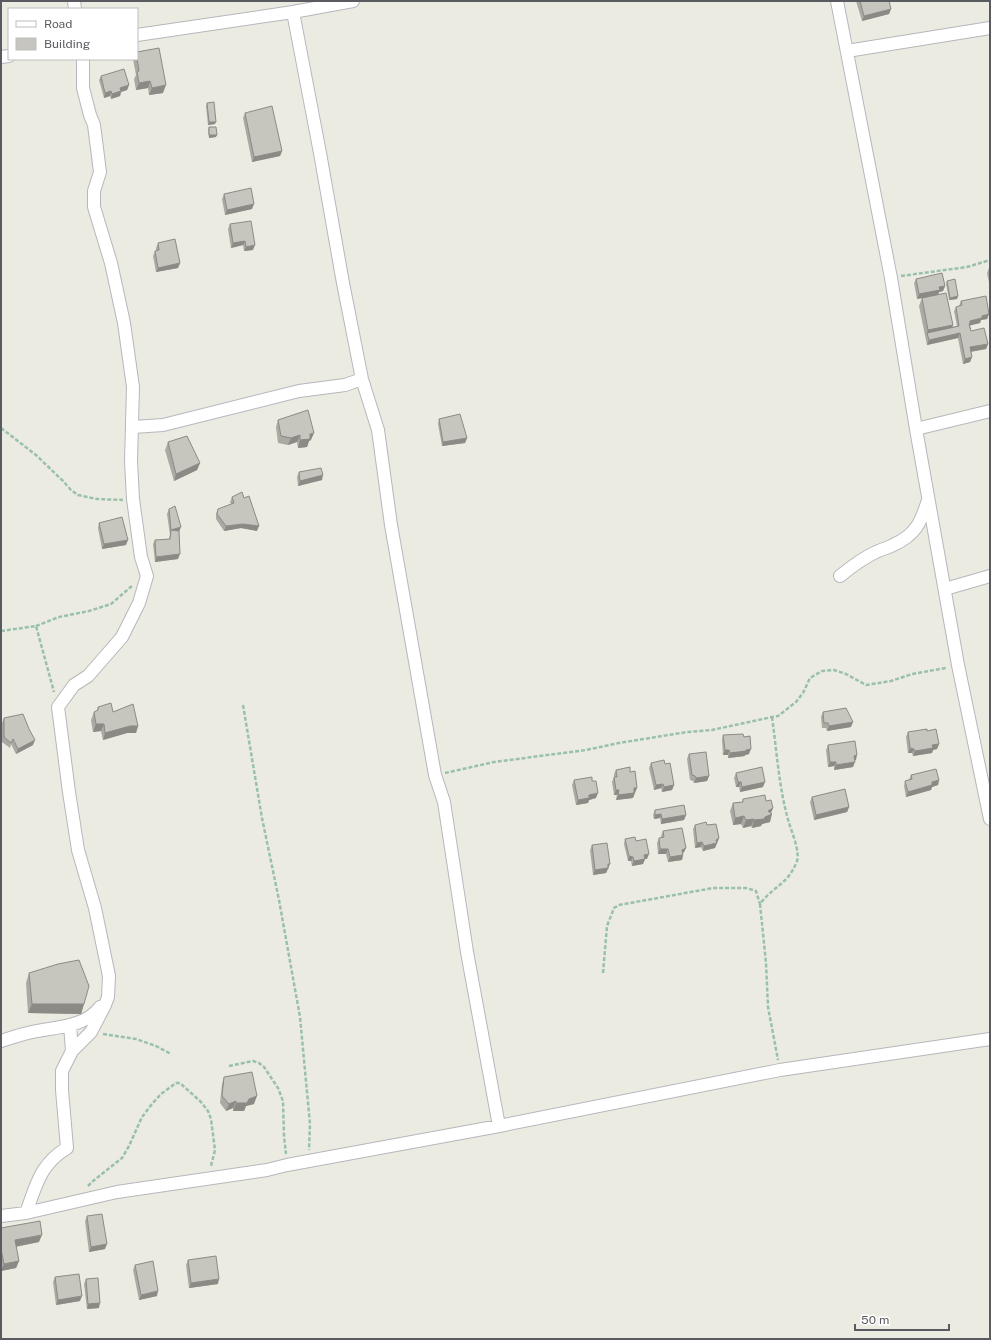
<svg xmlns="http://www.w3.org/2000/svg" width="991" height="1340" font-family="'Public Sans',sans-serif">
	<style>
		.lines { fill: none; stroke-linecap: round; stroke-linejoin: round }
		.minor-casing { stroke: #b6b7bc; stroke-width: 14 }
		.path { stroke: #99c0ad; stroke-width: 2.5; stroke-dasharray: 4 2; stroke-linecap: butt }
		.minor { stroke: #fff; stroke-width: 12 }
		.wall { fill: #aaa9a3 }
		.shaded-wall { fill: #8b8a85 }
		.building { fill: #c6c5be; stroke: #8b8a85 }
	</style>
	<rect width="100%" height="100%" fill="#ebebe1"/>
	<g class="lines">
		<defs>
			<path id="minor" d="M74 1 75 9
				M837 1 891 278 916 429 958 665 990 819
				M293 12 320 153 343 283 362 379 378 430 391 525 435 775 444 802 467 952 499 1126
				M137 35 293 12 353 1
				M847 51 990 28
				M1 57 9 56
				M133 427 163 425 299 391 345 385 362 379
				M916 429 990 411
				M840 576C851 567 863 558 876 552 882 549 888 548 893 545 916 535 921 522 928 500
				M945 589 990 576
				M70 1025 72 1051
				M1 1041C13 1037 25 1033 37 1031 59 1027 86 1026 100 1007
				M26 1213C36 1186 40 1164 67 1148L62 1090V1071L72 1051 91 1032 105 1005 108 997 109 976 95 908 78 850 69 792 58 707 74 685 88 676 122 637 139 603 147 576 141 557 133 499 131 461 133 387 124 323 111 263 94 207V191L100 172 94 125 90 115 83 88V59
				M1 1216 26 1213 117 1192 267 1170 287 1165 499 1126 780 1070 990 1039"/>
		</defs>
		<use href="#minor" class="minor-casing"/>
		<path class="path" d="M901 276 967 267 990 260
			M1 428 36 455 63 481 71 490 78 495 97 499 123 500
			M36 626 59 617 89 611 111 604 133 585
			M1 631 36 626 54 692
			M243 705 262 818 279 900 300 1017 310 1124 309 1150
			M772 717C777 753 779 789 789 823 792 832 800 852 797 861 788 885 773 886 760 904L766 963 768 1007 778 1060
			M445 773 494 762 586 750 619 743 687 732 712 730 772 717 778 716 796 702 803 693 810 678 822 671 834 670 846 674 866 685 891 681 912 674 946 668
			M603 973 607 926 614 908 619 905 713 888H746L756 891 760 904
			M103 1034 136 1039 156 1046 171 1054
			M229 1066 253 1061 259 1063 264 1067 278 1088 283 1101 284 1136 286 1154
			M88 1186 93 1181 122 1158 129 1146 142 1117 152 1104 161 1094 176 1083H180L201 1102 208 1111 211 1119 215 1150 211 1166"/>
		<use href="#minor" class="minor"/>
	</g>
	<path class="wall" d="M856 1H889L891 9 889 14 862 21Z
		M133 59H137L163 93 149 95 148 88 136 90 134 79 136 75Z
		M101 76 129 85 127 90 121 92 120 96 111 99 110 96 104 98 99 80Z
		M207 103 215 124 208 125 206 106Z
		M245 113 282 151 280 156 252 162 243 118Z
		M209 127 216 137 209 138 208 130Z
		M224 194 252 209 225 215 222 199Z
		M230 224 253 250 244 251 243 245 231 248 228 229Z
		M158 243 180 263 178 268 156 272 153 256 155 251H156V248Z
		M989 268H990V287L987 273Z
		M916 279 945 286 943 291 939 292 938 295 917 299 914 283Z
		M947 281 958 296 957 299 949 300 946 283Z
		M922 298 953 325 952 327 957 326 954 311 956 307 959 306 961 301 989 314 987 319 981 320 980 323 970 325 971 331 988 344 986 349 971 352 972 357 970 362 963 364 958 338 927 345 919 306Z
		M439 419 467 438 465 443 442 446 438 424Z
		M278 420 311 440 309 441 307 447 298 448 297 442 288 445 278 443 276 427Z
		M168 442 200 463 197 470 174 481 165 450Z
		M299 472 322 480 298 486 297 477Z
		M232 497 244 498 257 531 241 528 224 531 216 519V514L218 509 231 504 230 502Z
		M169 509 179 532 178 559 155 562 153 544 155 540 169 539 170 535 167 514Z
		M99 523 126 545 102 549 98 528Z
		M98 707 113 712 138 726 136 733H127L103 740 101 731 93 732 91 720 94 712 97 711Z
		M823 712 851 727 827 731 826 728H822L821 717Z
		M4 718 33 745 16 754 11 744 10 748 2 742V723Z
		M927 731 939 744 937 749 933 750 932 753 913 756 912 753H908L906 737 908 732Z
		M723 735 749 754 745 755V756L728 758V755H723L722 740Z
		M828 745 856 760H855L853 767 834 770V766L828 767 826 750Z
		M689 754 709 776 707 781 694 783 693 781 690 780 687 759Z
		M651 763 665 764 674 785 672 790 662 792 661 788 654 790 649 768Z
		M616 770 630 772 635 793H634L633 798 616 800 617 795H614L612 782 614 777V774Z
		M736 773 763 787 740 792 739 787H736L734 778Z
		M911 775 939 780 938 785 932 787 931 790 906 797 904 786 905 781 909 780Z
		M574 780 596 798 589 800 588 803 576 805 572 785Z
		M812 797 849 807 847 812 814 820 810 802Z
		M743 799 766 801 773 808 771 813 770 822 762 824 761 826 752 828 751 826 743 828 741 824 733 825 730 811 733 803 742 802Z
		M655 810 686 815 684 820 661 824 660 818 654 819 653 815Z
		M695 825H707L719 838 715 848 703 851 701 847 695 848 693 829Z
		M663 831 686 848 684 852 683 853 682 860 668 862 666 854H658L657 843 659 838H662L661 836Z
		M625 839 636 841 647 859H645L643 864 632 866 631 861H628L624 844Z
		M592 845 609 869H608L606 873 593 875 590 850Z
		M29 973 84 1004 81 1014 28 1013 26 983Z
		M224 1077 254 1104 246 1106 244 1111H233V1108L226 1111 220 1103 222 1084Z
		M87 1216 105 1249 89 1252 85 1221Z
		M1 1228 39 1242 16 1247 19 1261 16 1268 1 1271Z
		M188 1260 218 1284 189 1288 186 1265Z
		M135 1265 157 1296 139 1300 133 1270Z
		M55 1277 80 1301 56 1305 53 1282Z
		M86 1279 99 1308 87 1309 84 1284Z"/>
	<path class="shaded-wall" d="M891 9 889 14 862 21 864 16Z
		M150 81 148 88 136 90 139 83Z
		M129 85 127 90 121 92 120 96 111 99 112 94 120 88Z
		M166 85 163 93 149 95 152 88Z
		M111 91 110 96 104 98 105 93Z
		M209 122H216L215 124 208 125Z
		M209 135H217L216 137 209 138Z
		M282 151 280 156 252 162 254 157Z
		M254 204 252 209 225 215 227 210Z
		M245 241 243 245 231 248 233 243Z
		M255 245 253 250 244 251 246 247Z
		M180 263 178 268 156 272 158 268Z
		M945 286 943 291 939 292 938 295 917 299 919 294 939 287Z
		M958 296 957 299 949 300 950 298Z
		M989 314 987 319 981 320 980 323 968 326 970 321 982 316Z
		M953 325 950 333H927L928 330Z
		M960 333 958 338 927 345 929 340Z
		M988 344 986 349 968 352 970 347Z
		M972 357 970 362 963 364 965 359Z
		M314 433 311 440 309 441 307 447 298 448 300 440 310 434Z
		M300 435 297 442 288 445 291 438Z
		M467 438 465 443 442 446 443 442Z
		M200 463 197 470 174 481 176 474Z
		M323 475 322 480 298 486 300 481Z
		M243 524 259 526 257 531 241 528 224 531 226 526Z
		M181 527 179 532 171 530Z
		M128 540 126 545 102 549 104 544Z
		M180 554 178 559 155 562 156 557Z
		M853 722 851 727 827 731 829 726Z
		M96 724H104L101 731 93 732Z
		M130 726H138L136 733H127L103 740 105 733Z
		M35 740 33 745 16 754 18 749Z
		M939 744 937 749 933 750 932 753 913 756 915 751 932 745Z
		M910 748 914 749 912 753H908Z
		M751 749 749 754 745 755V756L728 758 730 753Z
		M725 750H729L728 755H723Z
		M857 755 856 760 852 761 854 756Z
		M830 762H836L834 766 828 767Z
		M855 762 853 767 834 770 836 765Z
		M709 776 707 781 694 783 696 778Z
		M939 780 938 785 932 787 931 790 906 797 908 792 932 782Z
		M738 782H741L739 787H736Z
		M765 782 763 787 740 792 742 787Z
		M663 784 661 788 654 790 656 785Z
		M674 785 672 790 662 792 664 787Z
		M634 788H637L633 798 616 800 618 795Z
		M616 790H619L617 795H614Z
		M598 793 596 798 589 800 588 803 576 805 578 800 589 795Z
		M849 807 847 812 814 820 816 815Z
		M773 808 770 815 772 814 770 822 762 824 761 826 752 828 754 820Z
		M661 814 660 818 654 819 655 815Z
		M686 815 684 820 661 824 662 819Z
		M744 816 741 824 733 825 735 818Z
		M754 819 751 826 743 828 746 820Z
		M719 838 715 848 703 851 704 846Z
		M702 842 701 847 695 848 697 843Z
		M686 848 684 852 680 855 682 850Z
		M660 849H668L666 854H658Z
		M649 854 647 859H645L643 864 632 866 634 861 644 855Z
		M683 855 682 860 668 862 670 857Z
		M629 856 633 857 631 861H628Z
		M608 864H610L606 873 593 875 595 870Z
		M32 1004H84L81 1014 28 1013Z
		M257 1096 254 1104 246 1106 244 1111H233L236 1103Z
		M236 1101 233 1108 226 1111 229 1104Z
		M42 1235 39 1242 13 1247 15 1240Z
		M107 1244 105 1249 89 1252 91 1247Z
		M19 1261 16 1268 1 1271 4 1264Z
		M219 1279 218 1284 189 1288 191 1283Z
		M158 1291 157 1296 139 1300 141 1295Z
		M82 1296 80 1301 56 1305 58 1300Z
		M100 1303 99 1308 87 1309 88 1304Z"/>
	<path class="building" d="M860 1H889L891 9 864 16Z
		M159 48 166 85 152 88 150 81 139 83 137 72 139 71 137 58V52Z
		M124 69 129 85 120 88 121 91 112 94 111 91 105 93 101 76Z
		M214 102 216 122H209L207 103Z
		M272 106 282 151 254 157 245 113Z
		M209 127H216L217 135H209Z
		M251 188 254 204 227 210 224 194Z
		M251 221 255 245 246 247 245 241 233 243 230 224Z
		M175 239 180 263 158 268 155 251 159 250 158 243Z
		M942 273 945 286 939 287 940 290 919 294 916 279Z
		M955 279 958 296 950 298 947 281Z
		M946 293 953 325 928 330 922 298Z
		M986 296 989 314 982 316V318L970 321V323L969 324 971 331 984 328 988 344 970 347 972 357 965 359 960 333 929 340 927 333 959 326 956 307 962 305 961 301Z
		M308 410 314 433 310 434V439L300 440V435L291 438 281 436 278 420Z
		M460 414 467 438 443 442 439 419Z
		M187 436 200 463 176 474 168 442Z
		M321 468 323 475 300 481 299 472Z
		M242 492 244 498 249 496 259 526 243 524 226 526 217 514 218 509 234 503 232 497Z
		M175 506 181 527 171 530 179 531 180 554 156 557 155 540 170 539 171 530 169 509Z
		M122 517 128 540 104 544 99 523Z
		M111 703 113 712 133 704 138 726H130L105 733 104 724H96L94 712 98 710V707Z
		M846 708 853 722 829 726 828 723H824L823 712Z
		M23 714 29 729 35 740 18 749 13 739 11 743 4 737V718Z
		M927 729V731L936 729 939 744 932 745 933 748 915 751 914 749 910 748 908 732Z
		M743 734 744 737 750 736 751 749 746 750V751L730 753 729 750H725L723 735Z
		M855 741 857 755 854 756 855 762 836 765V762H830L828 745Z
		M706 752 709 776 696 778 695 776 692 775 689 754Z
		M664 760 665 764 670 763 674 785 664 787 663 784 656 785 651 763Z
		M630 767V772L635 771 637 788H634V793L618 795 619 790H616L614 777H617L616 770Z
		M762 767 765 782 742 787 741 782H738L736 773Z
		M936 769 939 780 932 782V785L908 792 905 781 912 779 911 775Z
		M592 777V781H596L598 793 589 795V798L578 800 574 780Z
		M845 789 849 807 816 815 812 797Z
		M765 795 766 801 771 800 773 808 768 811 772 814 765 817 764 819 754 820V819L746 820 744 816 735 818 733 803 743 802V799Z
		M684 805 686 815 662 819 661 814 655 815V810Z
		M706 822 707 825 716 824 719 838 716 840 717 843 704 846 702 842 697 843 695 825Z
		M682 828 686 848 682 850 683 855 670 857 668 849H660L659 838 664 837 663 831Z
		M635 837 636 841 646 839 649 854 644 855 645 859 634 861 633 857 629 856 625 839Z
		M607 843 610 864H608V868L595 870 592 845Z
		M79 960 89 986 84 1004H32L29 973 58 964Z
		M252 1072 257 1096 249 1099 247 1103H236V1101L229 1104 222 1096 224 1077Z
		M102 1214 107 1244 91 1247 87 1216Z
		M40 1221 42 1235 15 1240 19 1261 4 1264 1 1249V1228Z
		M216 1256 219 1279 191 1283 188 1260Z
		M153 1261 158 1291 141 1295 135 1265Z
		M79 1274 82 1296 58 1300 55 1277Z
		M98 1278 100 1303 88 1304 86 1279Z"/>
	<rect width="991" height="1340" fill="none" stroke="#595b60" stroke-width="4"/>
	<rect x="8" y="8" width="130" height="52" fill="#ffffff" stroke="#bdbdbf"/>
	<rect x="16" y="21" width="20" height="6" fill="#ffffff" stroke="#bdbdbf"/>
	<text x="44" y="28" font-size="12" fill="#595b60">Road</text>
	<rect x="16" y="38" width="20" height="12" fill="#c6c5be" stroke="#bdbdbf"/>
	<text x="44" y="48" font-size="12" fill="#595b60">Building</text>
	<path d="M855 1324v6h94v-6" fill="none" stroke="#595b60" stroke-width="2"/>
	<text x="861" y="1324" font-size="12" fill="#595b60" stroke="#ffffff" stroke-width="3" paint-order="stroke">50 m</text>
</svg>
